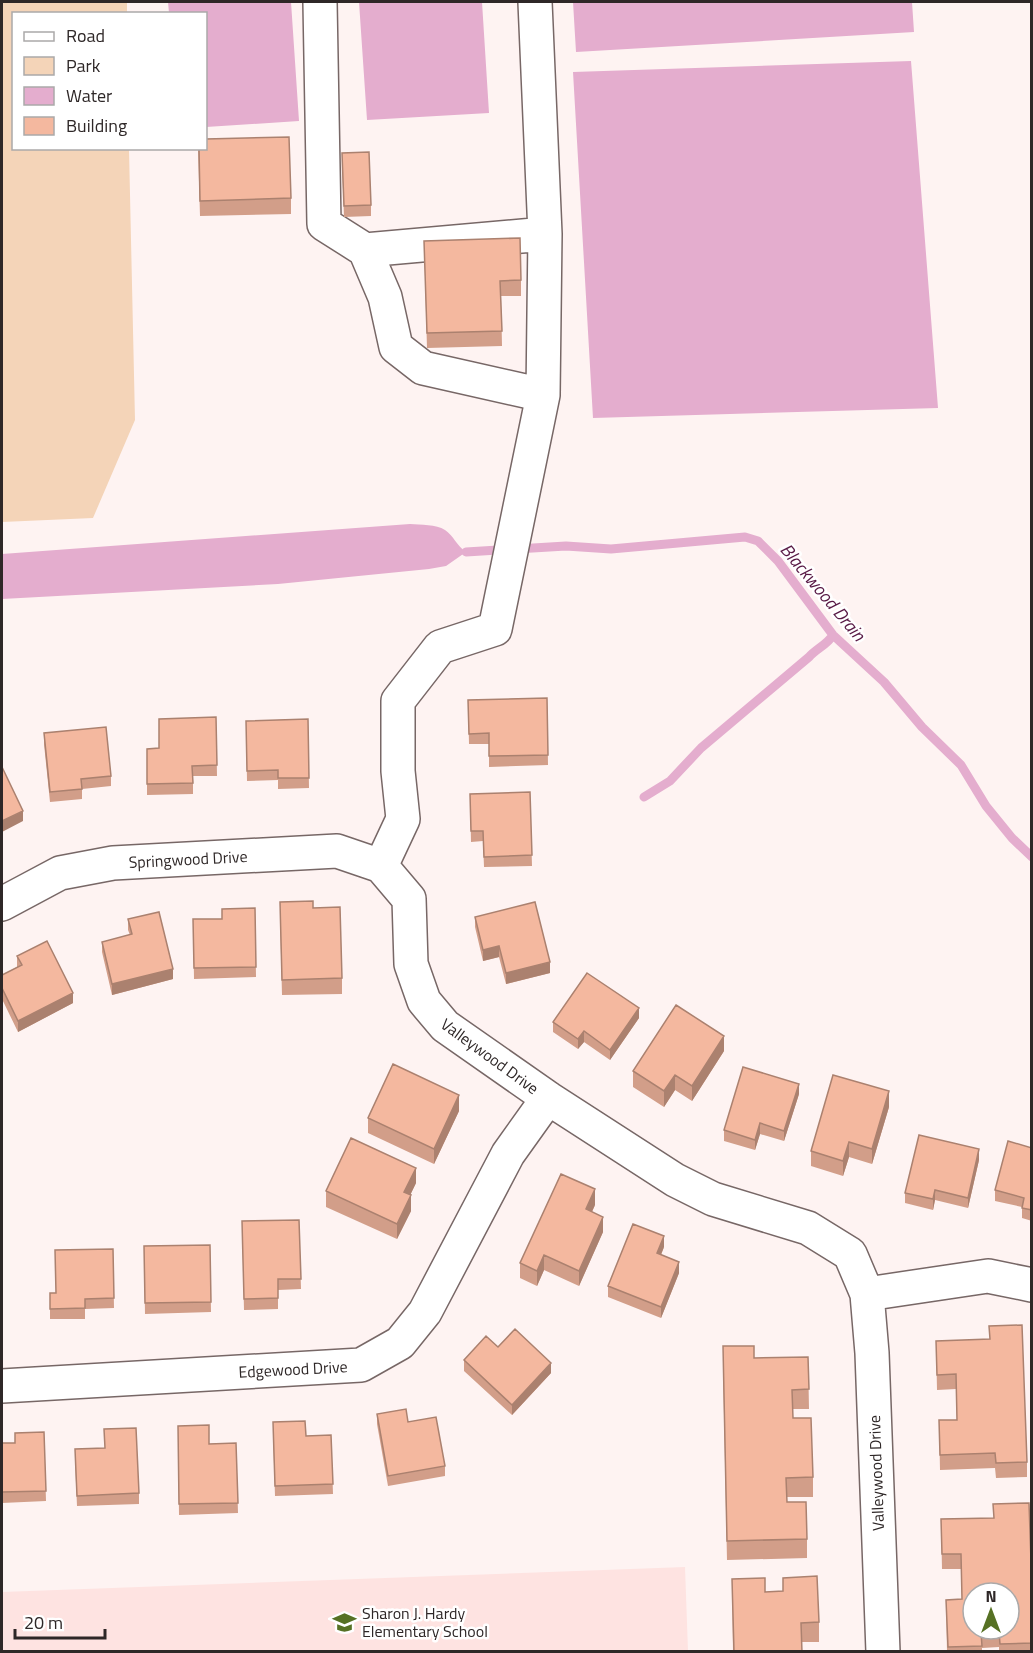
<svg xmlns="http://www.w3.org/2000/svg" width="1033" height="1653" font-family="'Titillium Web',sans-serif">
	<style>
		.built { fill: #fee3e1 }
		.green { fill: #f4d4b8 }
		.water { fill: #e4adce }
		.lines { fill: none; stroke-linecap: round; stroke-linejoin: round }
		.stream { stroke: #e4adce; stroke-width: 9 }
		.minor-casing { stroke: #776766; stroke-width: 36 }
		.minor { stroke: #fff; stroke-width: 33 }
		.wall { fill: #d29e89 }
		.shaded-wall { fill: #ab816f }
		.building { fill: #f4b89f; stroke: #ab816f; stroke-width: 1.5; fill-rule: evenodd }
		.labels { text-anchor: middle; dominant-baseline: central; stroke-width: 5; stroke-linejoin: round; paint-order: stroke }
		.street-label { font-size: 16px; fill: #2e2727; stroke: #fff }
		.poi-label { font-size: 16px; fill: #2e2727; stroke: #fff; text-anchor: start }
		.water-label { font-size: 18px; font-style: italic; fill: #571844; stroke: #fff }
	</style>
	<rect width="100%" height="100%" fill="#fef3f2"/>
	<path class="built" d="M685 1567 688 1651H2V1592Z"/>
	<path class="green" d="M2 2H127V13L14 14V148L129 149 135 420 93 518 2 522Z"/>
	<path class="water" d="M168 2H291L299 121 206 127V14L169 13Z
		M359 2H482L489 113 367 120Z
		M573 2H912L914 32 576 52Z
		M911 61 938 408 593 418 573 72Z
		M410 524C421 525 436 524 445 530 453 535 457 546 466 552L446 566 429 569 278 584 2 599V554Z"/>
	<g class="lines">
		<path class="stream" d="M466 552 566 546 611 549 745 537 758 541 778 561 833 635 884 682 922 727 961 765 986 806 1012 838 1032 857
			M644 797 670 781 701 748 809 657C816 649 828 644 833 635"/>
		<defs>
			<path id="minor" d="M320 2 324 224 365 250 385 297 396 347 423 368 543 395
				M535 2 545 234 543 395 495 629 440 647 398 701V771L403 819 381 866 409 899 411 964 424 1001 445 1026 548 1098 675 1180 713 1199 808 1228 850 1254 867 1294 872 1353 883 1652
				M365 250 545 234
				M2 904 60 873 113 863 337 851 381 866
				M867 1294 988 1276 1032 1285
				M2 1386 361 1365 400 1343 425 1312 508 1154 548 1098"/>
		</defs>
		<use href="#minor" class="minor-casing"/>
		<use href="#minor" class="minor"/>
	</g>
	<path class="wall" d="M198 148 291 198V214L200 216Z
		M342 163 371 205V216L344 217Z
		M424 241 521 280V296H501L502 346 427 348Z
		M547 698 548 765 489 767V744H469L468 700Z
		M216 717 217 776H193V794L147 795V749L159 748Z
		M308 719 309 788 278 789V780L247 781 246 721Z
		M44 733 111 776V786L82 789V799L50 802 44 744Z
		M530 792 532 866 484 867 483 841 471 842 470 794Z
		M255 908 256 977 194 979 193 919H222Z
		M313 908 342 978V994L282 995 280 917Z
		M475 917 550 973 506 984 499 957 483 961 475 927Z
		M128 919 173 979 112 995 102 952V942L130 935 128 930Z
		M17 956 73 1003 18 1032 2 999V975L17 967Z
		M639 1018 610 1060 584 1042 578 1049 553 1032V1022Z
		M724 1051 692 1101 675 1090 664 1107 633 1087V1071Z
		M799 1094 784 1141 760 1134 755 1150 724 1141V1130Z
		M889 1107 872 1164 849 1157 843 1176 811 1166V1151Z
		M459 1111 434 1164 368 1133V1118Z
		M1032 1148V1221L1022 1218V1207L995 1201V1190Z
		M979 1160 968 1208 935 1200 933 1210 905 1203V1193Z
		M416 1183 410 1195 411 1211 397 1239 326 1207V1191Z
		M595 1205 592 1212 603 1232 579 1286 544 1270 537 1286 520 1278V1263Z
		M299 1220 301 1289 278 1290V1309L244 1310 242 1221Z
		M210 1245 211 1312 145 1314 144 1246Z
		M664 1247 661 1255 679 1273 661 1318 608 1297V1286Z
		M113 1249 114 1308 85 1309V1319H50V1293H56Z
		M936 1341 1027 1462V1477L996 1478 995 1468 940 1470 939 1420H957L956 1389 937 1390Z
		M498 1347 551 1373 512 1415 464 1371V1360Z
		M808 1357 809 1409H792L793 1418 813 1477V1497H786L787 1502 807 1539V1558L727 1560 723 1366 754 1358Z
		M377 1414 408 1422 445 1466V1476L388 1486 377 1424Z
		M178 1426 209 1444 236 1443 238 1513 179 1515Z
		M44 1432 46 1501 2 1503V1443H15Z
		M273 1432 306 1436 331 1435 333 1494 275 1496Z
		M75 1460 139 1493V1504L77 1506Z
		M941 1519 1032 1590V1652H999V1647L982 1648V1652H947L946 1600 962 1599 961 1569H942Z
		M732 1579 765 1592 819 1622V1642H802V1652H733Z"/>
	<path class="shaded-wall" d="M23 811V821L2 832V821Z
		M499 946V957L483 961V950Z
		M550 962V973L506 984V973Z
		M173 969V979L112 995V984Z
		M73 993V1003L18 1032V1021Z
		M639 1008V1018L610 1060V1050Z
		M584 1031V1042L578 1049V1039Z
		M724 1036V1051L692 1101V1086Z
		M675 1075V1090L664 1107V1091Z
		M799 1084V1094L784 1141V1131Z
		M889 1091V1107L872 1164V1149Z
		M459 1095V1111L434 1164V1149Z
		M760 1123V1134L755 1150V1140Z
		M849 1142V1157L843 1176V1161Z
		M979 1149V1160L968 1208V1198Z
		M416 1168V1183L404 1208V1192Z
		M595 1189V1205L586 1224V1209Z
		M935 1190V1200L933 1210V1199Z
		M411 1195V1211L397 1239V1224Z
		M603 1217V1232L579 1286V1271Z
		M664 1236V1247L657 1264V1253Z
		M544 1255V1270L537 1286V1271Z
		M679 1262V1273L661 1318V1307Z
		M551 1363V1373L512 1415V1405Z"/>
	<path class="building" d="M289 137 291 198 200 201 199 148H206V139Z
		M369 152 371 205 344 206 342 153Z
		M520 238 521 280 500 281 502 331 427 333 424 241Z
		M547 698 548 755 489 756V733L469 734 468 700Z
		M216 717 217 765 192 766 193 783 147 784V749L159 748V719Z
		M308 719 309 778H278V770L247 771 246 721Z
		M106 727 111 776 81 779 82 789 50 792 44 733Z
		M2 767 23 811 2 821Z
		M530 792 532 855 484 857 483 831H471L470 794Z
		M313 901V908L340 907 342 978 282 980 280 902Z
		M535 902 550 962 506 973 499 946 483 950 475 917Z
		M255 908 256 967 194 968 193 919H222V909Z
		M159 912 173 969 112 984 102 942 132 934 128 919Z
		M47 941 73 993 18 1021 2 988V975L22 965 17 956Z
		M587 973 639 1008 610 1050 584 1031 578 1039 553 1022Z
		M676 1005 724 1036 692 1086 675 1075 664 1091 633 1071Z
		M393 1064 459 1095 434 1149 368 1118Z
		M743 1067 799 1084 784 1131 760 1123 755 1140 724 1130Z
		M833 1075 889 1091 872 1149 849 1142 843 1161 811 1151Z
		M919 1135 979 1149 968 1198 935 1190 933 1199 905 1193Z
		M351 1138 416 1168 404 1192 411 1195 397 1224 326 1191Z
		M1008 1141 1032 1148V1210L1022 1208 1024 1198 995 1190Z
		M561 1174 595 1189 586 1209 603 1217 579 1271 544 1255 537 1271 520 1263Z
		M299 1220 301 1279H278V1298L244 1299 242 1221Z
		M633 1224 664 1236 657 1253 679 1262 661 1307 608 1286Z
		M210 1245 211 1302 145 1303 144 1246Z
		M113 1249 114 1298 85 1299V1308L50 1309V1293H56L55 1250Z
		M1022 1325 1027 1462 996 1463 995 1453 940 1455 939 1420H957L956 1374 937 1375 936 1341 990 1339 989 1326Z
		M515 1329 551 1363 512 1405 464 1360 486 1336 498 1347Z
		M723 1346H754V1358L808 1357 809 1389 792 1390 793 1418H811L813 1477 786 1478 787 1502H806L807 1539 727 1541Z
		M406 1409 408 1422 436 1417 445 1466 388 1476 377 1414Z
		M305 1421 306 1436 331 1435 333 1484 275 1486 273 1422Z
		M209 1425V1444L236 1443 238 1503 179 1504 178 1426Z
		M136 1428 139 1493 77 1496 75 1449 105 1448 104 1429Z
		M44 1432 46 1491 2 1492V1443H15V1433Z
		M1029 1503 1032 1590V1643L1000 1644 999 1632H981L982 1646 948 1647 946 1600 962 1599 961 1554H942L941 1519 994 1518 993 1504ZM973 1593H1009V1629H973Z
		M817 1576 819 1622 801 1623 802 1652H734L732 1579 765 1578V1592L783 1591V1578Z"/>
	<defs>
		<symbol id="school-bare" viewBox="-9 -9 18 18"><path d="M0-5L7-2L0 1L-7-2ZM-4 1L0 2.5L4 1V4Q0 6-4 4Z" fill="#567124" stroke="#fff" stroke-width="2.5" paint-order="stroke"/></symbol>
	</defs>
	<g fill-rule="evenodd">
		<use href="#school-bare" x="328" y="1606" width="33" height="33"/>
	</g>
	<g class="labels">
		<g class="street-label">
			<text transform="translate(188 859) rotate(-3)">Springwood Drive</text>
			<text transform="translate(490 1056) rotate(36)">Valleywood Drive</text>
			<text transform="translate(293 1369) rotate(-3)">Edgewood Drive</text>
			<text transform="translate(876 1473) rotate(-92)">Valleywood Drive</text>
		</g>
		<g class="poi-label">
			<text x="362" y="1613">Sharon J. Hardy<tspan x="362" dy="18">Elementary School</tspan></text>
		</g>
		<g class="water-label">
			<text transform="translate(823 592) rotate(50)">Blackwood Drain</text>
		</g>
	</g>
	<rect width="1033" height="1653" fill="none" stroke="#2e2727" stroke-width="6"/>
	<rect x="12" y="12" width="195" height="138" fill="#ffffff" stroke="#aba9a9" stroke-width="1.5"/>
	<rect x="24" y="32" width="30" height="9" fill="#ffffff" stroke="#aba9a9" stroke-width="1.5"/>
	<text x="66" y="42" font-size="18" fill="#2e2727">Road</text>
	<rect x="24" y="57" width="30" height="18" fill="#f4d4b8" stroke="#aba9a9" stroke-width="1.5"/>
	<text x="66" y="72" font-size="18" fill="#2e2727">Park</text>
	<rect x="24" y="87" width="30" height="18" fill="#e4adce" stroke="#aba9a9" stroke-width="1.5"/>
	<text x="66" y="102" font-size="18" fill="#2e2727">Water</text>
	<rect x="24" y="117" width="30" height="18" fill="#f4b89f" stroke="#aba9a9" stroke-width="1.5"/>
	<text x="66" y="132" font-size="18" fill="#2e2727">Building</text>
	<g transform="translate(991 1611)"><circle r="28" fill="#ffffff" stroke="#aba9a9" stroke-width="1.5"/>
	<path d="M0-4.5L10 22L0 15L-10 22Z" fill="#567124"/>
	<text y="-9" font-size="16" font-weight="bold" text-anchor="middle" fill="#2e2727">N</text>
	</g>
	<path d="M15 1629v9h90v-9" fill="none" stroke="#2e2727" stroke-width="3"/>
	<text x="24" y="1629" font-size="18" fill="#2e2727" stroke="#ffffff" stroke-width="4.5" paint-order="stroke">20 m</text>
</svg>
